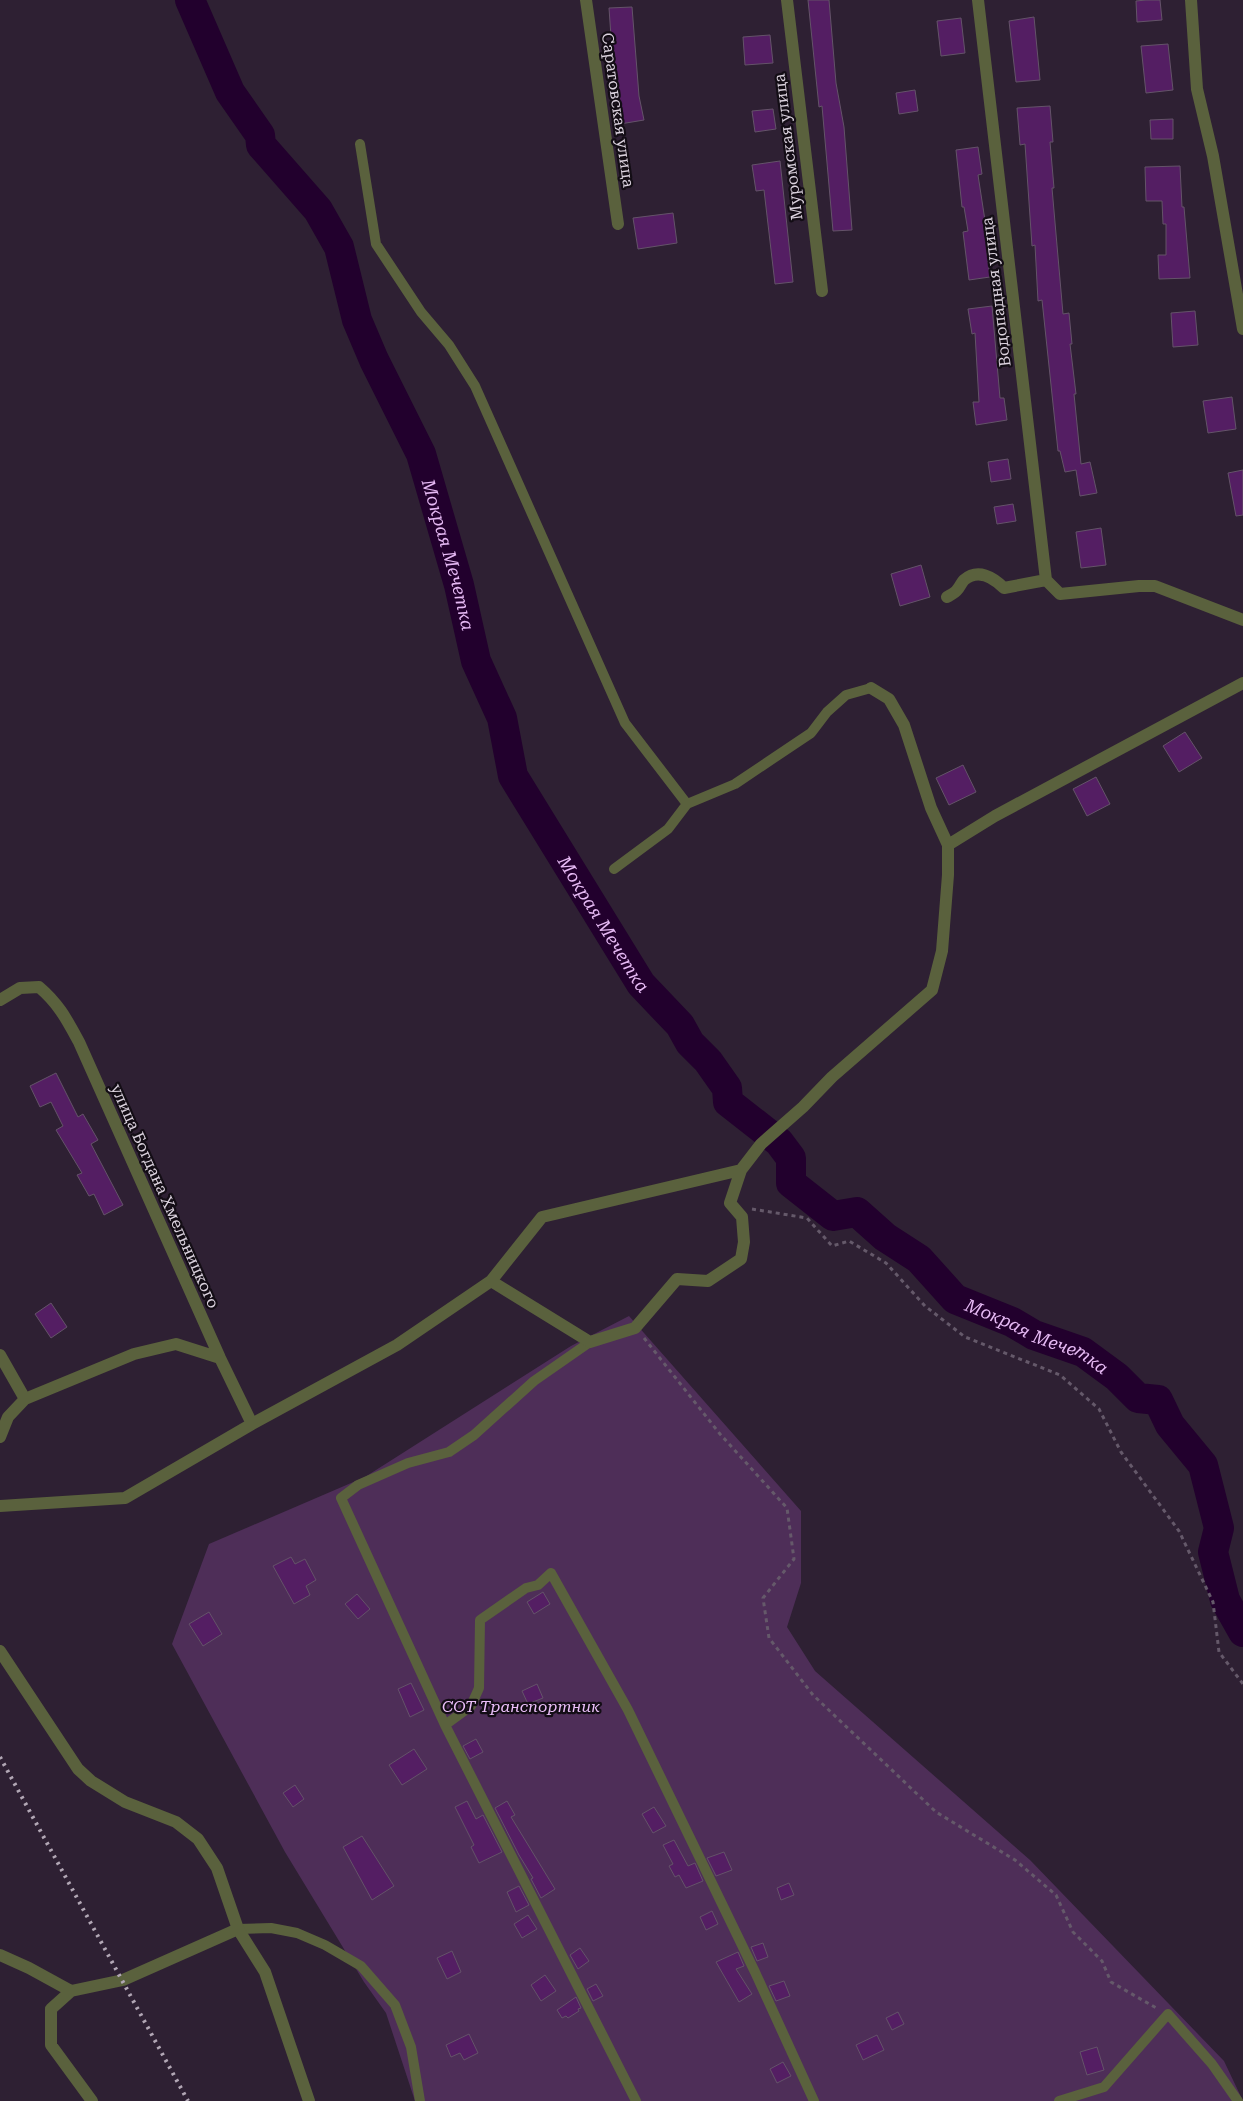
<svg xmlns="http://www.w3.org/2000/svg" width="1243" height="2101" font-family="'Roboto Serif',serif">
	<style>
		.green { fill: #4e2e58 }
		.lines { fill: none; stroke-linecap: round; stroke-linejoin: round }
		.river { stroke: #22002d; stroke-width: 30 }
		.building { fill: #541e63; stroke: #645369 }
		.path { stroke: #65596a; stroke-width: 3; stroke-dasharray: 4 4; stroke-linecap: butt }
		.lane { stroke: #5a613d; stroke-width: 10 }
		.street { stroke: #5a613d; stroke-width: 12 }
		.rail { stroke: #b2a7b5; stroke-width: 4; stroke-dasharray: 2.5 5; stroke-linecap: butt }
		.labels { text-anchor: middle; dominant-baseline: central; stroke-width: 4.5; stroke-linejoin: round; paint-order: stroke }
		.street-label { font-size: 16px; fill: #dbd2de; stroke: #130d15 }
		.park-label { font-size: 16px; font-style: italic; fill: #ebbff9; stroke: #130d15 }
		.water-label { font-size: 18px; font-style: italic; fill: #e6b9f4; stroke: #130d15 }
	</style>
	<rect width="100%" height="100%" fill="#2e2033"/>
	<path class="green" d="M629 1316 801 1511V1583L787 1627 815 1671 1030 1860 1224 2061 1243 2101H415L386 2013 364 1982 285 1852 172 1644 209 1544 365 1477 571 1346Z"/>
	<g class="lines">
		<path class="river" id="s1" d="M190 0 230 92 260 135 261 145 318 210 339 247 357 320 374 360 421 454 459 585 476 661 502 718 513 776 641 984 680 1025 690 1043 708 1061 727 1088 728 1102 779 1142 791 1158V1183L833 1216 857 1212 885 1237 919 1259 955 1299 1012 1322 1034 1335 1083 1352 1117 1377 1138 1398 1158 1400 1170 1425 1203 1465 1219 1528 1213 1552 1225 1600 1243 1632"/>
	</g>
	<path class="building" d="M808 0H829L836 83 844 127 852 230 833 231 822 106 819 107Z
		M1146 0H1160L1162 20 1137 22 1136 1Z
		M632 7 639 96 644 120 620 124 615 94 609 8Z
		M1034 17 1040 80 1016 82 1009 21Z
		M961 18 965 53 941 56 937 21Z
		M770 35 773 63 745 65 743 37Z
		M1168 44 1173 90 1146 93 1141 46Z
		M915 90 918 111 899 114 896 93Z
		M1050 106 1053 142H1050L1054 188H1052L1063 314 1069 313 1072 344H1070L1076 394H1074L1081 464 1090 462 1097 493 1080 496 1076 470 1065 472 1060 451H1058L1042 300 1038 301 1035 245 1032 246 1025 144 1020 145 1017 108Z
		M773 109 776 129 755 132 752 111Z
		M1173 119V139H1151L1150 120Z
		M978 147 982 174 978 175 990 253H987L990 277 969 280 963 232 968 231 964 207H962L956 150Z
		M780 161 793 282 775 284 764 190 756 191 752 165Z
		M1180 166 1182 207H1184L1190 278 1159 279 1158 255H1166V224H1163L1162 201H1146L1145 167Z
		M673 213 677 243 638 249 633 218Z
		M992 306 1000 398H1004L1007 420 976 425 973 402H979L975 333 972 334 968 309Z
		M1195 311 1198 345 1173 347 1171 313Z
		M1232 397 1236 429 1208 433 1203 401Z
		M1008 459 1011 479 991 482 988 462Z
		M1243 470V515L1236 516 1228 473Z
		M1013 504 1016 521 997 524 994 507Z
		M1101 528 1106 565 1081 568 1076 532Z
		M921 565 930 597 900 606 891 574Z
		M1185 732 1202 758 1179 772 1163 746Z
		M963 765 976 792 949 805 936 778Z
		M1096 777 1110 804 1087 816 1073 789Z
		M56 1073 78 1117 83 1114 98 1140 91 1144 123 1205 104 1215 94 1194 89 1196 77 1175 82 1173 56 1130 63 1126 51 1102 40 1107 30 1086Z
		M51 1303 67 1327 51 1338 35 1314Z
		M291 1557 295 1564 305 1559 316 1580 306 1586 310 1595 294 1604 273 1566Z
		M543 1592 550 1604 534 1614 527 1602Z
		M357 1594 370 1609 358 1619 345 1604Z
		M209 1612 222 1634 203 1646 189 1624Z
		M411 1683 424 1710 410 1717 398 1689Z
		M537 1684 543 1698 528 1704 522 1691Z
		M476 1739 483 1752 470 1759 463 1746Z
		M414 1749 427 1769 402 1785 389 1765Z
		M295 1785 304 1799 293 1807 283 1793Z
		M467 1801 476 1819 483 1815 502 1852 479 1863 471 1847 474 1845 455 1807Z
		M507 1801 515 1815 511 1817 555 1889 541 1898 531 1879 533 1878 519 1855 495 1808Z
		M654 1807 666 1826 653 1833 642 1814Z
		M362 1836 394 1886 372 1900 343 1847Z
		M674 1840 688 1866 695 1863 703 1881 686 1888 679 1875 675 1877 669 1866 673 1864 663 1845Z
		M724 1852 732 1870 716 1876 707 1858Z
		M789 1883 794 1895 781 1900 777 1888Z
		M519 1886 529 1905 516 1912 507 1892Z
		M712 1911 718 1924 706 1930 700 1917Z
		M528 1915 537 1929 522 1938 514 1924Z
		M763 1943 768 1957 757 1961 751 1947Z
		M580 1948 589 1961 578 1969 570 1955Z
		M452 1951 461 1972 447 1979 437 1958Z
		M738 1952 744 1966 736 1969 752 1994 739 2002 716 1962Z
		M545 1975 556 1991 541 2001 531 1985Z
		M784 1981 790 1996 776 2001 769 1986Z
		M596 1984 603 1996 593 2001 587 1989Z
		M576 1997 581 2008 578 2009 579 2011 568 2018 566 2016 562 2018 557 2010Z
		M898 2012 904 2024 892 2030 886 2018Z
		M469 2034 478 2053 464 2060 460 2053 451 2057 446 2045Z
		M877 2035 884 2050 863 2060 856 2045Z
		M1097 2047 1104 2070 1087 2075 1080 2052Z
		M783 2062 791 2076 777 2083 770 2069Z"/>
	<g class="lines">
		<path class="path" d="M752 1209 807 1218 832 1246 849 1241 886 1263 925 1306 965 1337 1060 1375 1099 1409 1121 1452 1179 1531 1213 1602 1219 1652 1243 1684
			M644 1338 720 1434 787 1508 794 1559 763 1598 769 1638 813 1695 936 1812 1015 1860 1056 1895 1073 1932 1102 1961 1111 1982 1158 2009"/>
		<path class="lane" d="M360 144 376 244 421 312 449 345 475 386 625 723 687 804
			M614 869 668 829 687 804 735 784 811 733 827 712 846 695 871 688
			M590 1342 534 1381 474 1435 449 1452 408 1463 358 1485 341 1498 445 1725 636 2101
			M445 1725 471 1706 479 1688 480 1620 526 1588 538 1585 551 1573 628 1710 755 1972 814 2101
			M238 1929 271 1928 297 1933 325 1945 361 1966 395 2005 411 2047 420 2101
			M1059 2101 1104 2087 1168 2014 1212 2064 1238 2101"/>
		<path class="street" d="M586 0 618 224
			M787 0 822 291
			M978 0 1046 580
			M1191 0 1197 89 1213 156 1243 329
			M947 597C950 595 955 593 957 590 960 587 961 583 964 580 978 568 993 577 1004 588L1046 580 1060 594 1139 586H1155L1243 620
			M871 688 889 699 904 725 931 808 948 845
			M0 1000 20 988 39 987C59 1004 67 1020 79 1042L220 1358 252 1424
			M491 1281 590 1342 635 1328 677 1279 708 1281 741 1259 744 1242 742 1217 730 1203 741 1170 761 1144 803 1107 832 1077 932 990 942 951 948 875V845L995 816 1243 683
			M0 1355 25 1399
			M0 1437 8 1417 25 1399 134 1354 176 1344 220 1358
			M0 1506 125 1498 252 1424 397 1345 491 1281 542 1217 741 1170
			M0 1651 78 1769 91 1781 125 1802 176 1822 198 1839 217 1868 238 1929 265 1972 309 2101
			M0 1955 29 1968 71 1991
			M92 2101 51 2045V2009L71 1991 123 1980 238 1929"/>
		<path class="rail" d="M0 1757 188 2101"/>
	</g>
	<g class="labels">
		<g class="street-label">
			<text transform="translate(618 110) rotate(82)">Саратовская улица</text>
			<text transform="translate(788 147) rotate(-97)">Муромская улица</text>
			<text transform="translate(996 292) rotate(-97)">Водопадная улица</text>
			<text transform="translate(165 1196) rotate(66)">улица Богдана Хмельницкого</text>
		</g>
		<g class="park-label">
			<text x="521" y="1706">СОТ Транспортник</text>
		</g>
		<g class="water-label">
			<text stroke="none"><textPath href="#s1" startOffset="620">Мокрая Мечетка</textPath></text>
			<text stroke="none"><textPath href="#s1" startOffset="1025">Мокрая Мечетка</textPath></text>
			<text stroke="none"><textPath href="#s1" startOffset="1655">Мокрая Мечетка</textPath></text>
		</g>
	</g>
</svg>
